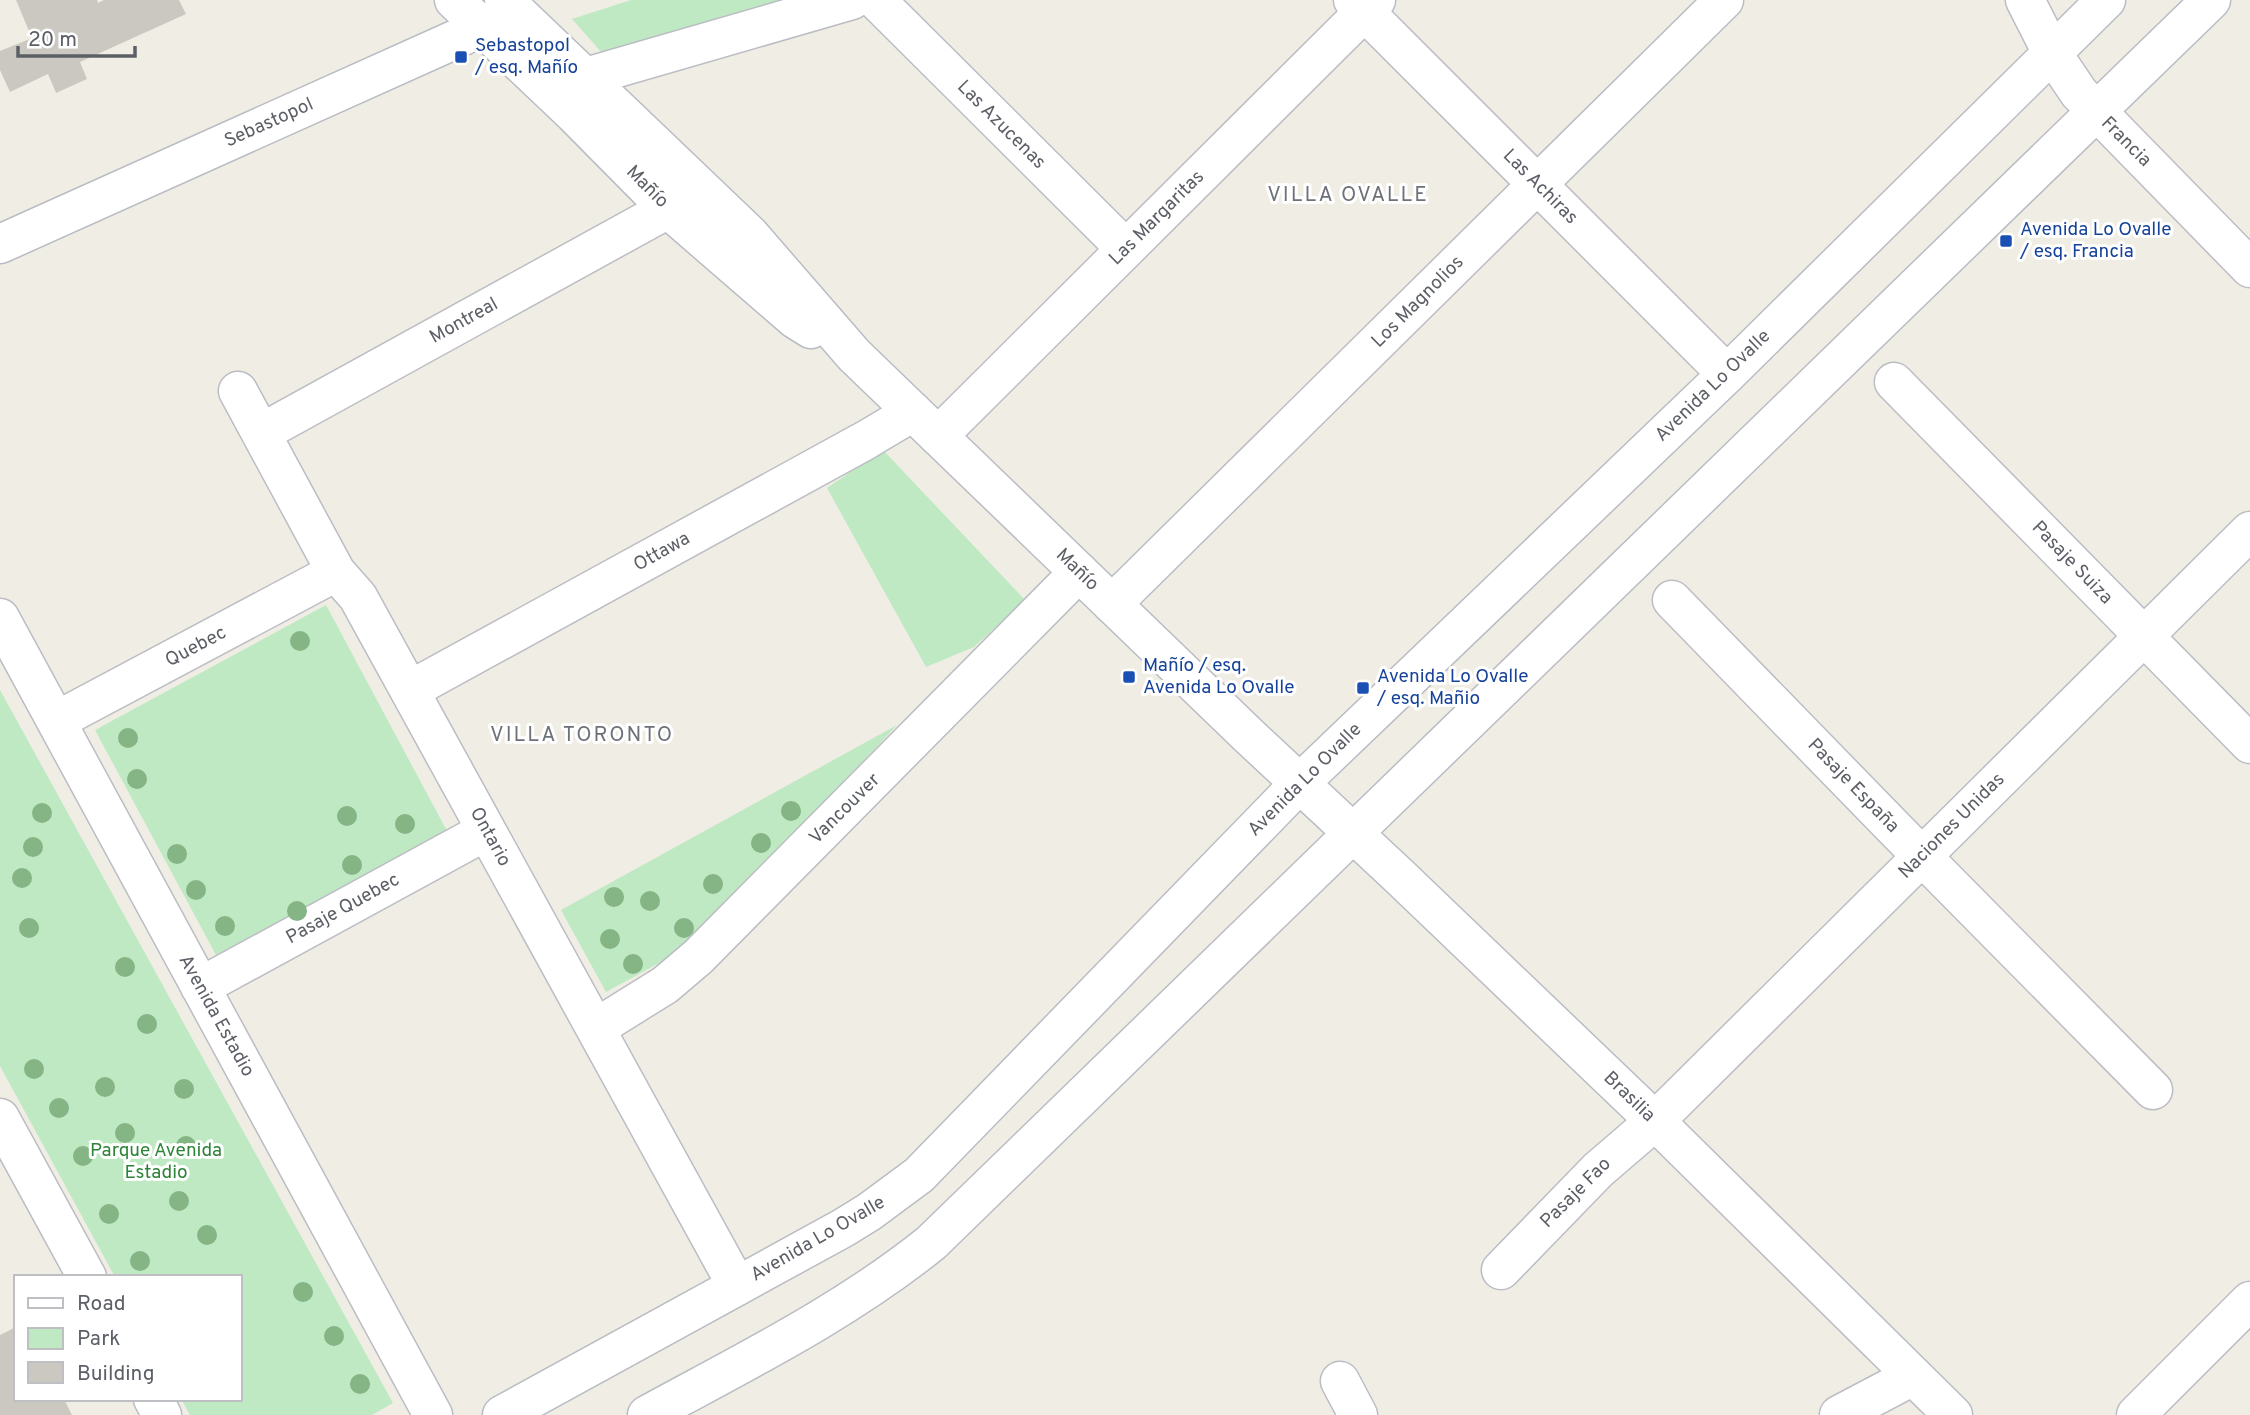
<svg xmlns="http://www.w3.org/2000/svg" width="2250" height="1415" font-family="Overpass,sans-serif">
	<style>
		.green { fill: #bee9c2 }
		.building { fill: #cbc8c1 }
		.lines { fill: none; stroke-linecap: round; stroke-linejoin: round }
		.street-casing { stroke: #bcbdc4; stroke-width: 41 }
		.secondary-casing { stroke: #b9bcc3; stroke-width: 41 }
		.street { stroke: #fff; stroke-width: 38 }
		.secondary { stroke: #fff; stroke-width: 38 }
		.tree { fill: #85b485 }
		.transit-dot { fill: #1a4fb4; stroke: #fff; stroke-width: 2.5 }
		.labels { text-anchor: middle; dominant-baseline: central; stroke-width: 6; stroke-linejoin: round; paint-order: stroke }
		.transit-label { font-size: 19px; fill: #164399; stroke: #fff; text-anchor: start }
		.street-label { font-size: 19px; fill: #5c5f66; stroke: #fff }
		.park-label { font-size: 19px; fill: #2d8438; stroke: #fff }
		.neighbourhood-label { font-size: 21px; letter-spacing: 2px; fill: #6d7178; stroke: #fff }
	</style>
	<rect width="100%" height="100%" fill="#f0eee4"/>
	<path class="green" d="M631 0H794L603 54 572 19Z
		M883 450 1025 600 974 647 926 667 827 488Z
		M326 605 447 831 216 955 95 730Z
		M0 690 393 1403 372 1415H190L181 1399H240V1277H115L0 1066Z
		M897 725 692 945 606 992 561 910Z"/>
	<path class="building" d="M16 0H97L98 3 104 0H179L186 14 80 62 87 79 56 93 48 74 10 92 0 70V51L32 38Z
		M16 1327V1399H64L72 1415H0V1335Z"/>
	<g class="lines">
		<defs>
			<path id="street" d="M876 0 1126 249
				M1353 0 1727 374
				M2025 0 2052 53 2079 93 2250 268
				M586 77 852 0
				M1894 382 2250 744
				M238 391 336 572 358 597 737 1286
				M261 433 668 209
				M938 436 1376 0
				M1672 600 1896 830 2153 1090
				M1112 604 1724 0
				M0 618 433 1415
				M410 690 866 440 913 412
				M56 721 336 572
				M200 987 486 831
				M596 1028 665 985 698 957 1079 572
				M0 1118 87 1277
				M1501 1270 1598 1170 1655 1121 2250 531
				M1340 1381 1358 1415
				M153 1399 162 1415
				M1839 1415 1913 1376
				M2136 1415 2250 1301"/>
			<path id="secondary" d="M454 0 574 114 668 209 795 319 811 329
				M504 0 749 234 854 355 1249 736 1399 876 1655 1121 1953 1415
				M0 244 463 36 514 10
				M502 1415 843 1228 869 1212 919 1175 1300 783 1727 374 2106 0
				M647 1415C744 1362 844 1313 931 1243L2211 0"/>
		</defs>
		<use href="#street" class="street-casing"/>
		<use href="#secondary" class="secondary-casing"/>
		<use href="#street" class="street"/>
		<use href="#secondary" class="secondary"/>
	</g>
	<g class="tree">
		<circle cx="300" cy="641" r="10"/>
		<circle cx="128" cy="738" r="10"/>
		<circle cx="137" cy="779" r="10"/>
		<circle cx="791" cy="811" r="10"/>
		<circle cx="42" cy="813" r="10"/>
		<circle cx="347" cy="816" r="10"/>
		<circle cx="405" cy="824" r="10"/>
		<circle cx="761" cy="843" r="10"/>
		<circle cx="33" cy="847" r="10"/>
		<circle cx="177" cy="854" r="10"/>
		<circle cx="352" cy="865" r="10"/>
		<circle cx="22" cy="878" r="10"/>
		<circle cx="713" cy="884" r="10"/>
		<circle cx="196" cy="890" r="10"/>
		<circle cx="614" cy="897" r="10"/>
		<circle cx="650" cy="901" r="10"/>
		<circle cx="297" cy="911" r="10"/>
		<circle cx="225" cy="926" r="10"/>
		<circle cx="29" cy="928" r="10"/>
		<circle cx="684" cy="928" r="10"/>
		<circle cx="610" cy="939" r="10"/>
		<circle cx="633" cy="964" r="10"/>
		<circle cx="125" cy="967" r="10"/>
		<circle cx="147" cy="1024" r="10"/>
		<circle cx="34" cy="1069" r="10"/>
		<circle cx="105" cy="1087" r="10"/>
		<circle cx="184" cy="1089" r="10"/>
		<circle cx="59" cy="1108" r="10"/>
		<circle cx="125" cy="1133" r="10"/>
		<circle cx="186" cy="1146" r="10"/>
		<circle cx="83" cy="1156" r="10"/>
		<circle cx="179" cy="1201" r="10"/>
		<circle cx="109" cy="1214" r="10"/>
		<circle cx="207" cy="1235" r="10"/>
		<circle cx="140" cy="1261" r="10"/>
		<circle cx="303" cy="1292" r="10"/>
		<circle cx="334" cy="1336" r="10"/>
		<circle cx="360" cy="1384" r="10"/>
	</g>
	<g class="transit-dot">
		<rect x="454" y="50" width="14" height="14" rx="3.5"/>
		<rect x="1999" y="234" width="14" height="14" rx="3.5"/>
		<rect x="1122" y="670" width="14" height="14" rx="3.5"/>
		<rect x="1356" y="681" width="14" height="14" rx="3.5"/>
	</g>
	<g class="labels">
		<g class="transit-label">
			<text x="475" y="46">Sebastopol<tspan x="475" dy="22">/ esq. Mañío</tspan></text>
			<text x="2020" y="230">Avenida Lo Ovalle<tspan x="2020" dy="22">/ esq. Francia</tspan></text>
			<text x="1143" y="666">Mañío / esq.<tspan x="1143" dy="22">Avenida Lo Ovalle</tspan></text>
			<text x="1377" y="677">Avenida Lo Ovalle<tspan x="1377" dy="22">/ esq. Mañio</tspan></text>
		</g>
		<g class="street-label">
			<text transform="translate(269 123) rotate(-24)">Sebastopol</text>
			<text transform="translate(1001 125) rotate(45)">Las Azucenas</text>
			<text transform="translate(2126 142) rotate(45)">Francia</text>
			<text transform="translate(647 187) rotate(45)">Mañío</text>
			<text transform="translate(1540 187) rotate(45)">Las Achiras</text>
			<text transform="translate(1157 218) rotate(-45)">Las Margaritas</text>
			<text transform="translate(1418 302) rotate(-45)">Los Magnolios</text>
			<text transform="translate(464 321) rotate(-29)">Montreal</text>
			<text transform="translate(1713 386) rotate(-44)">Avenida Lo Ovalle</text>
			<text transform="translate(662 552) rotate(-29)">Ottawa</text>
			<text transform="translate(2072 563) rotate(46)">Pasaje Suiza</text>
			<text transform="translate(1077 570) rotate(44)">Mañío</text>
			<text transform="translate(196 647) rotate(-28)">Quebec</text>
			<text transform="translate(1305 780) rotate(-45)">Avenida Lo Ovalle</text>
			<text transform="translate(1853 786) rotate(46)">Pasaje España</text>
			<text transform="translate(845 809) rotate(-45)">Vancouver</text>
			<text transform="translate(1952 826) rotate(-45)">Naciones Unidas</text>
			<text transform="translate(490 837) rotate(61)">Ontario</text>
			<text transform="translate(343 909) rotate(-29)">Pasaje Quebec</text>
			<text transform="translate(216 1016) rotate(61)">Avenida Estadio</text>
			<text transform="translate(1629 1097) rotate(44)">Brasilia</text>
			<text transform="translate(1576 1193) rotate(-45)">Pasaje Fao</text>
			<text transform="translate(818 1239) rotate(-30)">Avenida Lo Ovalle</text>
		</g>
		<g class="park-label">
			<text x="156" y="1151">Parque Avenida<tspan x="156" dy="22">Estadio</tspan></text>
		</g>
		<g class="neighbourhood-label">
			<text x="1348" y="195">VILLA OVALLE</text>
			<text x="582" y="735">VILLA TORONTO</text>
		</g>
	</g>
	<rect x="14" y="1275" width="228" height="126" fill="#ffffff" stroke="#bebfc2" stroke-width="2"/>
	<rect x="28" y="1298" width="35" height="10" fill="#ffffff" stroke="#bebfc2" stroke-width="2"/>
	<text x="77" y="1310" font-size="21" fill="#5c5f66">Road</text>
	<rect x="28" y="1328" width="35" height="21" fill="#bee9c2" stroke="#bebfc2" stroke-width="2"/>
	<text x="77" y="1345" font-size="21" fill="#5c5f66">Park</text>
	<rect x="28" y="1362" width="35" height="21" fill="#cbc8c1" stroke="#bebfc2" stroke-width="2"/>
	<text x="77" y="1380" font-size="21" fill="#5c5f66">Building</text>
	<path d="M18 46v10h117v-10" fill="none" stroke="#5c5f66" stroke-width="3.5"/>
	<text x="28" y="46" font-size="21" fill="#5c5f66" stroke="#ffffff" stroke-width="5" paint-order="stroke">20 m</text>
</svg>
